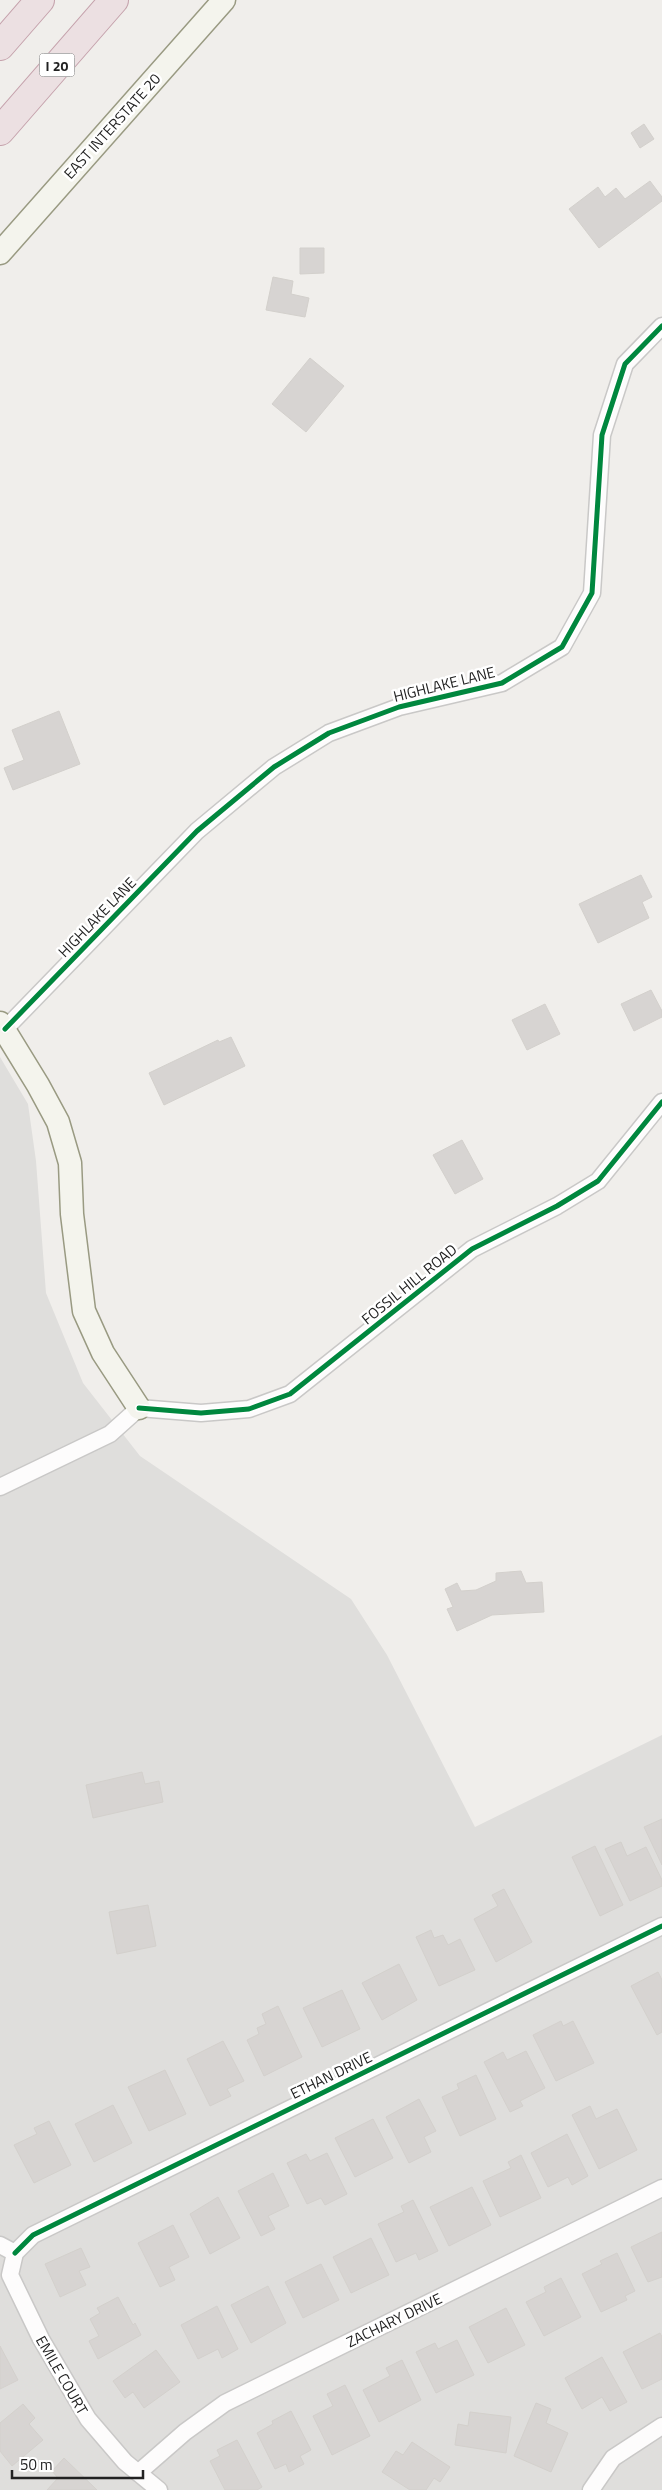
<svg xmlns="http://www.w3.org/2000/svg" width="662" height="2490" font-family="'Titillium Web',sans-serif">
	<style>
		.residential { fill: #dfdedc }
		.building { fill: #d7d4d2; stroke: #d3d0cc }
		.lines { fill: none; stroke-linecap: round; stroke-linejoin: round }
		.street-casing { stroke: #c9c8c7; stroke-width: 19 }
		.secondary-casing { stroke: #999a82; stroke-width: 25 }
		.highway-casing { stroke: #c5a2ac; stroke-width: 30 }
		.street { stroke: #fdfcfc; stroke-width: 16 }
		.secondary { stroke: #f4f4ed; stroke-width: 22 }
		.highway { stroke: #ece0e2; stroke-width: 28 }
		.cycleway-casing { stroke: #fff; stroke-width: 8 }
		.cycleway { stroke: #00873e; stroke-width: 5 }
		.labels { text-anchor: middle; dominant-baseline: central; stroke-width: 5; stroke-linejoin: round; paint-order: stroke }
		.shield { fill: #fff; stroke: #646464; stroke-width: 1 }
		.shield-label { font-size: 14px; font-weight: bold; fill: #222 }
		.street-label { font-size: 15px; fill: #222; stroke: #fff }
	</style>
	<rect width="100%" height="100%" fill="#f0eeeb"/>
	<path class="residential" d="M0 1057 28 1104 36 1161 46 1293 83 1383 140 1456 351 1599 387 1655 475 1827 662 1735V2490H0Z"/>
	<path class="building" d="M644 124 654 139 640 148 631 133Z
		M650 181 662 197V201L599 248 569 209 598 187 605 197 616 188 625 199Z
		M300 248H324V273L300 274Z
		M273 277 293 281 291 294 309 298 305 317 266 310Z
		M310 358 344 386 306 432 272 404Z
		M59 711 80 764 13 790 4 768 24 760 12 730Z
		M641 875 652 897 642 902 649 918 598 943 579 904Z
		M651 990 662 1011V1017L634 1031 621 1004Z
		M545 1004 560 1034 527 1050 512 1020Z
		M231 1037 245 1066 164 1105 149 1073 218 1040 219 1042Z
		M462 1140 483 1179 455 1194 433 1155Z
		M521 1571 526 1583 542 1582 544 1612 492 1615 457 1631 447 1609 453 1607 445 1589 457 1583 461 1591 476 1590 496 1581V1573Z
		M142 1772 145 1784 159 1781 163 1802 93 1818 86 1785Z
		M662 1819V1865L644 1827Z
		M621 1842 627 1856 646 1847 662 1880V1886L630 1901 605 1849Z
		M595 1846 623 1905 600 1916 572 1857Z
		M504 1889 532 1942 496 1962 474 1919 498 1906 492 1895Z
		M148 1905 156 1946 117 1954 109 1912Z
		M431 1930 434 1938 443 1935 448 1945 460 1939 475 1970 439 1986 416 1937Z
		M399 1964 417 2000 382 2020 362 1983Z
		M658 1972 662 1980V2032L657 2035 631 1986Z
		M342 1990 360 2029 322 2047 303 2008Z
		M278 2006 302 2057 264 2076 247 2040 259 2034 257 2028 266 2024 262 2014Z
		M561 2021 563 2026 573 2021 594 2063 556 2081 533 2035Z
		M223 2041 244 2081 227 2089 231 2096 210 2106 187 2059Z
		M526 2051 545 2088 520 2101 523 2106 510 2112 484 2062 503 2052 507 2060Z
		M165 2070 186 2114 149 2131 128 2087Z
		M476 2075 496 2119 460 2136 442 2097 459 2089 457 2084Z
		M419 2099 436 2131 424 2137 431 2152 409 2163 386 2117Z
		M113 2105 132 2143 94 2162 75 2124Z
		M590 2106 596 2119 617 2109 637 2150 599 2169 572 2115Z
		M373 2119 393 2158 355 2177 335 2138Z
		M49 2121 71 2165 34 2183 14 2145 37 2134 34 2128Z
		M567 2134 588 2176 572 2185 568 2177 548 2187 531 2153Z
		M327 2153 347 2194 325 2205 321 2198 307 2204 287 2163 306 2154 310 2161Z
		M521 2155 541 2198 500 2217 483 2181 511 2168 508 2162Z
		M273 2173 289 2206 268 2216 275 2229 261 2236 238 2191Z
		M472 2187 491 2225 449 2246 430 2207Z
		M218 2197 240 2238 210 2254 190 2214Z
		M413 2200 438 2251 419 2260 416 2253 396 2262 378 2224 404 2212 401 2206Z
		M173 2225 189 2257 169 2267 175 2280 160 2287 138 2243Z
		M662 2232V2277L648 2282 631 2247Z
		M371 2238 389 2275 351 2293 333 2257Z
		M81 2248 90 2267 79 2271 86 2285 60 2297 45 2264Z
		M617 2253 635 2291 625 2296 627 2300 601 2312 582 2274 602 2264 600 2261Z
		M321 2264 339 2300 303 2318 285 2282Z
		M561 2278 581 2317 544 2336 526 2302 546 2292 544 2287Z
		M268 2286 286 2323 251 2343 231 2305Z
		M118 2297 133 2325 135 2323 141 2335 98 2359 89 2341 99 2336 90 2319 100 2313 97 2308Z
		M217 2306 238 2349 222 2358 218 2349 198 2359 181 2325Z
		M506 2308 525 2345 488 2363 469 2327Z
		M660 2333 662 2337V2379L642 2389 623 2352Z
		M457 2340 474 2375 436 2393 416 2352 435 2343 438 2349Z
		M0 2346 18 2380 0 2389Z
		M156 2350 180 2382 144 2408 133 2392 125 2398 113 2381Z
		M602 2357 627 2402 610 2411 602 2397 582 2409 565 2378Z
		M402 2360 421 2400 379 2422 363 2390 390 2376 386 2368Z
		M345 2385 370 2436 332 2455 313 2416 333 2406 327 2394Z
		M536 2403 551 2409 546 2423 568 2433 551 2472 514 2456Z
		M23 2404 35 2418 29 2424 43 2440 12 2466 0 2451V2423Z
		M291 2411 311 2450 300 2456 304 2464 289 2472 286 2464 275 2469 257 2433 273 2424 272 2421Z
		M470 2412 511 2417 506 2453 455 2445 458 2424 468 2426Z
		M237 2440 262 2487 257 2490H225L210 2461 220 2456 217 2450Z
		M412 2442 450 2467 440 2482 434 2478 426 2490H410L382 2472 396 2451 403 2455Z
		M64 2458 97 2490H47L58 2478 52 2471Z"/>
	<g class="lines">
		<defs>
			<path id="street" d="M5 1029 197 831 274 767 329 733 399 707 502 683 562 647 592 593 602 435 625 364 662 326
				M0 1487 110 1434 139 1408 201 1413 249 1409 290 1394 472 1249 557 1206 598 1181 662 1102
				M0 2245 15 2253
				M15 2253 33 2235 662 1926
				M15 2253 10 2275 41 2339 88 2419 125 2462 159 2490
				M138 2473 185 2432 225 2403 662 2188
				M591 2490 613 2458 662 2426"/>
			<path id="secondary" d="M0 253 224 0
				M0 1023 38 1085 58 1122 70 1163 72 1214 84 1311 103 1353 139 1408"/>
			<path id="highway" d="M0 46 40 0
				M0 131 114 0"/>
		</defs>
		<use href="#street" class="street-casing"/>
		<use href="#secondary" class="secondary-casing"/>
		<use href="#highway" class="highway-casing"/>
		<use href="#street" class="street"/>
		<use href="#secondary" class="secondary"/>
		<use href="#highway" class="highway"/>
		<defs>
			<path id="cycleway" d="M5 1029 197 831 274 767 329 733 399 707 502 683 562 647 592 593 602 435 625 364 662 326
				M139 1408 201 1413 249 1409 290 1394 472 1249 557 1206 598 1181 662 1102
				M15 2253 33 2235 662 1926"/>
		</defs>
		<use href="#cycleway" class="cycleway-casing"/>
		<use href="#cycleway" class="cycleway"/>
	</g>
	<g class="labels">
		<rect class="shield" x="39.5" y="53.5" width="35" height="23" rx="4"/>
		<g class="shield-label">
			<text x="57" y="65">I 20</text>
		</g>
		<g class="street-label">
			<text transform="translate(112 126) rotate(-48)">EAST INTERSTATE 20</text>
			<text transform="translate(444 684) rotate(-14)">HIGHLAKE LANE</text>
			<text transform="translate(97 917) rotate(-46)">HIGHLAKE LANE</text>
			<text transform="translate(409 1284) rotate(-39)">FOSSIL HILL ROAD</text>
			<text transform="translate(331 2075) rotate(-26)">ETHAN DRIVE</text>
			<text transform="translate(394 2320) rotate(-26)">ZACHARY DRIVE</text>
			<text transform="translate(62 2375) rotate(60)">EMILE COURT</text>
		</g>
	</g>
	<path d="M12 2470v8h131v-8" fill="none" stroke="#222222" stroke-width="2.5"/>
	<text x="20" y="2470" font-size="15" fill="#222222" stroke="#ffffff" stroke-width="4" paint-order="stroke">50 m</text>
</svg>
